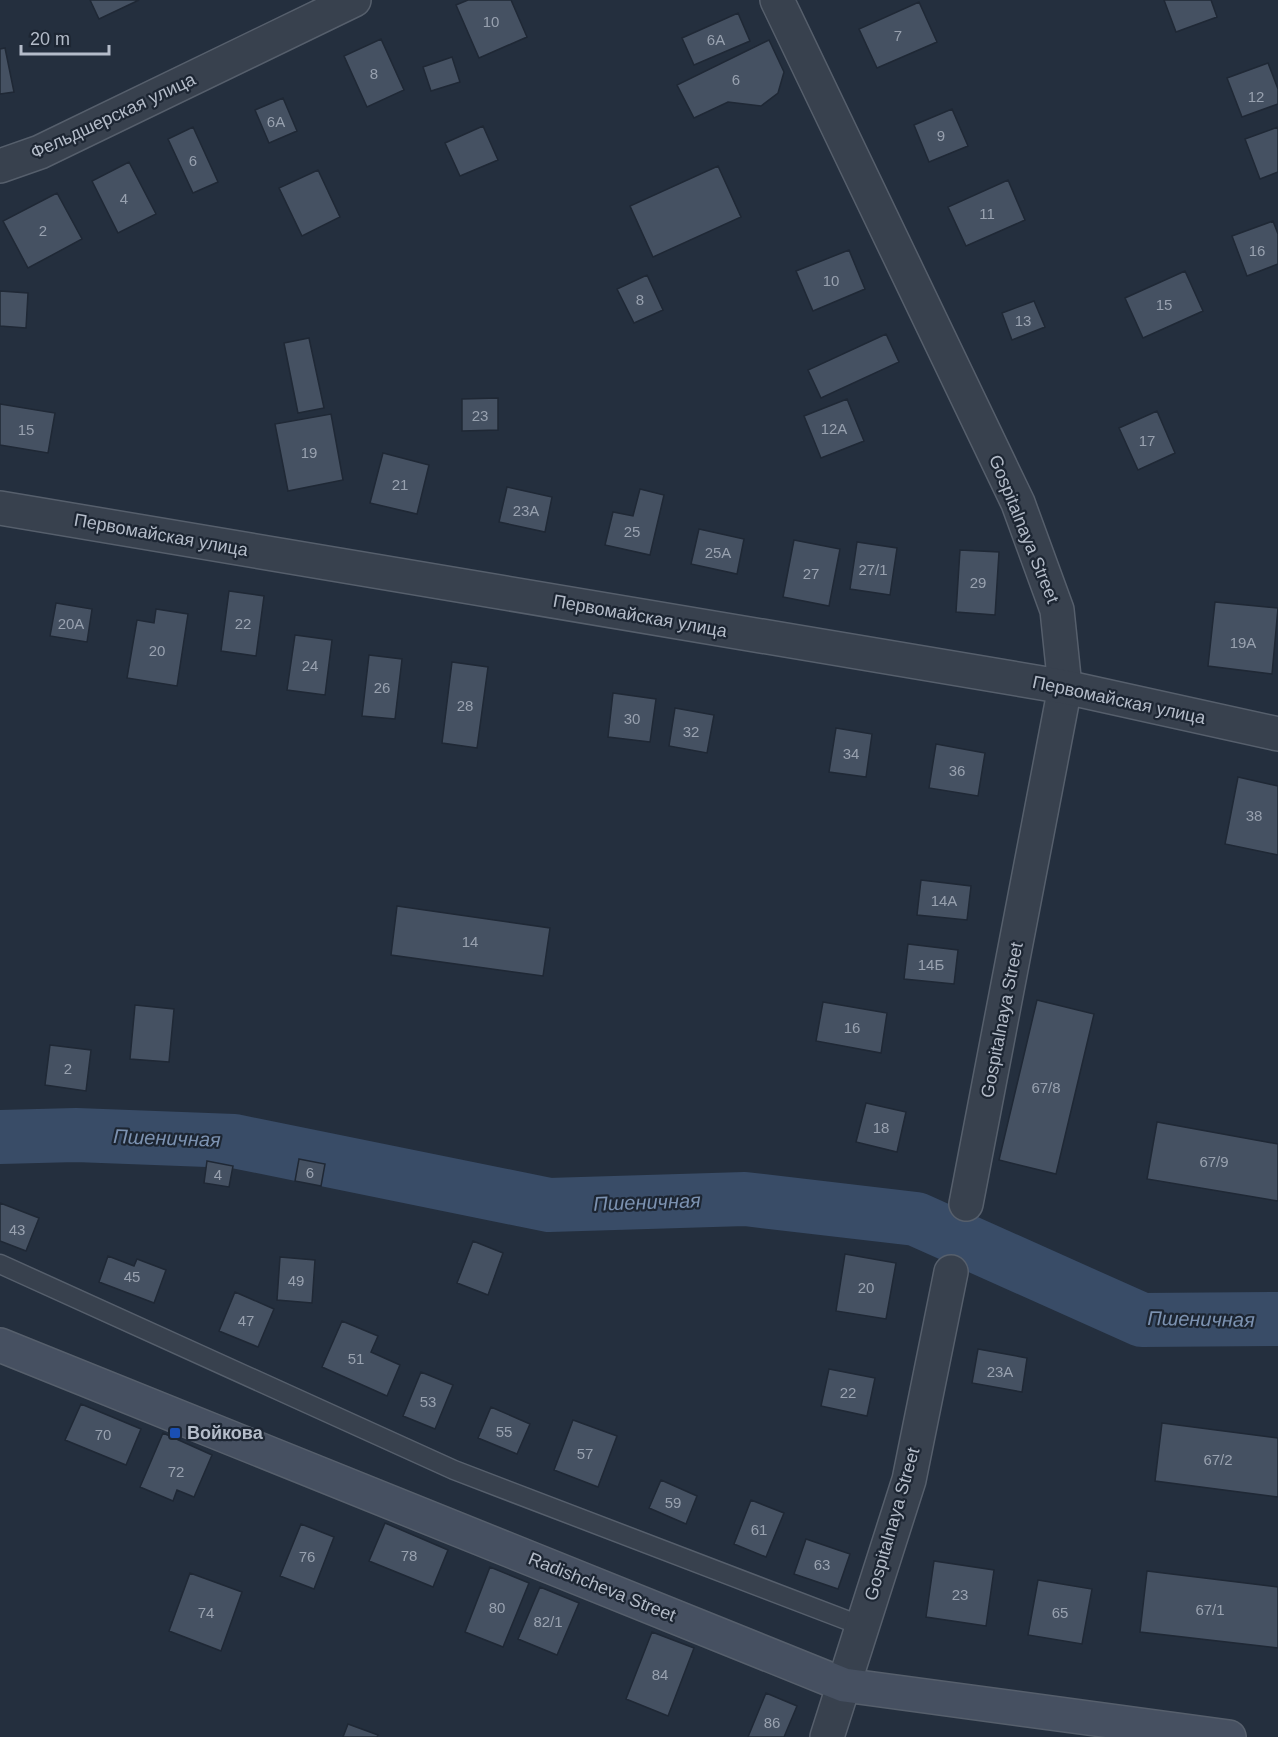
<svg xmlns="http://www.w3.org/2000/svg" width="1278" height="1737" font-family="Helvetica,sans-serif">
	<style>
		.lines { fill: none; stroke-linecap: round; stroke-linejoin: round }
		.river { stroke: #394c67; stroke-width: 54 }
		.building { fill: #455162; stroke: #1f2835; stroke-width: 1.5 }
		.service-casing { stroke: #565f6c; stroke-width: 21 }
		.minor-casing { stroke: #565f6c; stroke-width: 36 }
		.tertiary-casing { stroke: #565f6c; stroke-width: 36 }
		.secondary-casing { stroke: #565f6c; stroke-width: 36 }
		.service { stroke: #38414e; stroke-width: 18 }
		.minor { stroke: #38414e; stroke-width: 33 }
		.tertiary { stroke: #38414e; stroke-width: 33 }
		.secondary { stroke: #465061; stroke-width: 33 }
		.transit-dot { fill: #1a4fb4; stroke: #1d2633; stroke-width: 2 }
		.labels { text-anchor: middle; dominant-baseline: central; stroke-width: 4.5; stroke-linejoin: round; paint-order: stroke }
		.number-label { font-size: 15px; fill: #98a1af }
		.street-label { font-size: 18px; fill: #b4bcc9; stroke: #1d2633 }
		.poi-label { font-size: 18px; font-weight: bold; fill: #b4bcc9; stroke: #1d2633; text-anchor: start }
		.water-label { font-size: 20px; font-style: italic; fill: #7c92b1; stroke: #1d2633 }
	</style>
	<rect width="100%" height="100%" fill="#242f3e"/>
	<g class="lines">
		<path class="river" d="M0 1137 76 1135 234 1141 549 1205 745 1199 916 1219 1142 1320 1278 1319"/>
	</g>
	<path class="building" d="M90 0H139L99 19Z
		M468 0H511L527 37 479 58 456 5Z
		M1164 0H1211L1217 17 1176 32Z
		M919 2 937 42 877 68 859 29Z
		M738 13 750 41 694 65 682 38Z
		M381 39 404 90 367 107 344 56Z
		M769 40 784 72 778 93 761 106 728 102 694 118 677 85Z
		M5 48 14 92 0 94V49Z
		M452 57 460 82 431 91 423 67Z
		M1268 63 1278 89V104L1242 117 1227 78Z
		M283 98 297 131 269 143 255 110Z
		M952 109 968 146 929 162 914 125Z
		M483 126 498 160 460 176 445 143Z
		M193 127 218 182 193 193 168 139Z
		M1278 127V172L1260 179 1245 139Z
		M129 162 156 214 118 233 92 181Z
		M718 166 741 217 653 257 630 206Z
		M318 170 340 217 302 236 279 188Z
		M1008 180 1025 220 966 246 948 207Z
		M57 193 82 239 28 268 3 221Z
		M1273 221 1278 234V264L1247 276 1232 236Z
		M849 250 865 289 813 311 796 271Z
		M1185 271 1203 311 1143 338 1125 298Z
		M647 275 663 310 634 323 617 289Z
		M0 291 28 293 26 328 0 326Z
		M1034 301 1045 327 1012 340 1002 313Z
		M886 334 899 362 821 398 808 370Z
		M309 338 324 408 298 413 284 343Z
		M498 398V430L462 431V399Z
		M847 399 864 441 821 458 804 416Z
		M0 404 55 413 48 453 0 445Z
		M1157 411 1175 453 1138 470 1119 428Z
		M331 414 343 480 288 491 275 424Z
		M383 453 429 465 417 514 370 503Z
		M507 487 552 497 545 532 499 522Z
		M640 489 664 495 650 555 605 545 613 512 633 516Z
		M699 529 744 539 737 574 691 564Z
		M794 540 840 549 829 606 783 597Z
		M857 542 897 548 890 595 850 589Z
		M960 550 999 552 995 615 956 612Z
		M229 591 264 596 256 656 221 651Z
		M1215 602 1278 608 1272 674 1208 666Z
		M56 603 92 609 87 642 50 636Z
		M156 609 188 614 177 686 127 678 137 620 154 623Z
		M295 635 332 640 325 695 287 690Z
		M369 655 402 659 395 719 362 716Z
		M452 662 488 667 477 748 442 743Z
		M613 693 656 699 650 742 608 737Z
		M675 708 714 715 707 753 669 746Z
		M836 728 872 734 866 777 829 772Z
		M936 744 985 753 978 796 929 788Z
		M1238 777 1278 786V855L1225 844Z
		M921 880 971 886 967 920 917 915Z
		M397 906 550 928 543 976 391 955Z
		M908 944 958 950 954 984 904 979Z
		M1037 1000 1094 1014 1056 1174 999 1160Z
		M823 1002 887 1013 881 1053 816 1041Z
		M135 1005 174 1009 169 1062 130 1059Z
		M50 1045 91 1050 86 1091 45 1085Z
		M866 1103 906 1112 897 1152 856 1142Z
		M1157 1122 1278 1144V1201L1147 1179Z
		M299 1159 325 1164 321 1186 295 1181Z
		M207 1161 233 1166 229 1187 204 1183Z
		M0 1203 39 1218 26 1251 0 1241Z
		M473 1241 503 1253 488 1295 457 1283Z
		M845 1254 896 1263 886 1319 836 1311Z
		M108 1256 134 1266 137 1259 166 1270 154 1303 99 1282Z
		M280 1257 315 1260 312 1303 277 1300Z
		M235 1292 274 1309 258 1347 219 1331Z
		M342 1321 378 1336 371 1352 400 1365 387 1396 322 1367Z
		M978 1349 1027 1358 1022 1392 972 1383Z
		M829 1369 875 1378 867 1416 821 1406Z
		M421 1372 453 1385 435 1429 403 1416Z
		M81 1404 141 1429 126 1465 65 1440Z
		M491 1407 530 1424 517 1454 478 1438Z
		M573 1420 617 1436 598 1487 554 1470Z
		M1162 1423 1278 1438V1497L1155 1481Z
		M163 1433 212 1455 194 1497 177 1490 173 1501 140 1487Z
		M661 1480 697 1496 686 1524 649 1508Z
		M751 1500 784 1513 766 1557 734 1544Z
		M385 1523 448 1550 433 1587 369 1561Z
		M301 1524 334 1537 314 1589 280 1576Z
		M806 1539 850 1554 838 1589 794 1574Z
		M934 1561 994 1570 986 1626 926 1617Z
		M490 1567 529 1583 503 1647 465 1632Z
		M1147 1571 1278 1587V1648L1140 1632Z
		M190 1573 242 1592 221 1651 169 1631Z
		M1038 1580 1092 1589 1082 1644 1028 1635Z
		M540 1587 579 1603 557 1655 518 1639Z
		M652 1632 694 1648 668 1716 626 1699Z
		M766 1693 797 1706 784 1737H748Z
		M348 1724 378 1735 377 1737H343Z"/>
	<g class="lines">
		<defs>
			<path id="service" d="M0 1264 454 1470 862 1626"/>
			<path id="minor" d="M777 0 1018 503 1057 610 1065 687 966 1204
				M0 166 40 152 354 0
				M827 1737 909 1480 951 1272"/>
			<path id="tertiary" d="M0 508 1065 687 1278 734"/>
			<path id="secondary" d="M0 1345 844 1685 1229 1737"/>
		</defs>
		<use href="#service" class="service-casing"/>
		<use href="#minor" class="minor-casing"/>
		<use href="#tertiary" class="tertiary-casing"/>
		<use href="#secondary" class="secondary-casing"/>
		<use href="#service" class="service"/>
		<use href="#minor" class="minor"/>
		<use href="#tertiary" class="tertiary"/>
		<use href="#secondary" class="secondary"/>
	</g>
	<rect class="transit-dot" x="169" y="1427" width="12" height="12" rx="3"/>
	<g class="labels">
		<g class="number-label">
			<text x="491" y="21">10</text>
			<text x="898" y="35">7</text>
			<text x="716" y="39">6А</text>
			<text x="374" y="73">8</text>
			<text x="736" y="79">6</text>
			<text x="1256" y="96">12</text>
			<text x="276" y="121">6А</text>
			<text x="941" y="135">9</text>
			<text x="193" y="160">6</text>
			<text x="124" y="198">4</text>
			<text x="987" y="213">11</text>
			<text x="43" y="230">2</text>
			<text x="1257" y="250">16</text>
			<text x="831" y="280">10</text>
			<text x="640" y="299">8</text>
			<text x="1164" y="304">15</text>
			<text x="1023" y="320">13</text>
			<text x="480" y="415">23</text>
			<text x="834" y="428">12А</text>
			<text x="26" y="429">15</text>
			<text x="1147" y="440">17</text>
			<text x="309" y="452">19</text>
			<text x="400" y="484">21</text>
			<text x="526" y="510">23А</text>
			<text x="632" y="531">25</text>
			<text x="718" y="552">25А</text>
			<text x="873" y="569">27/1</text>
			<text x="811" y="573">27</text>
			<text x="978" y="582">29</text>
			<text x="71" y="623">20А</text>
			<text x="243" y="623">22</text>
			<text x="1243" y="642">19А</text>
			<text x="157" y="650">20</text>
			<text x="310" y="665">24</text>
			<text x="382" y="687">26</text>
			<text x="465" y="705">28</text>
			<text x="632" y="718">30</text>
			<text x="691" y="731">32</text>
			<text x="851" y="753">34</text>
			<text x="957" y="770">36</text>
			<text x="1254" y="815">38</text>
			<text x="944" y="900">14А</text>
			<text x="470" y="941">14</text>
			<text x="931" y="964">14Б</text>
			<text x="852" y="1027">16</text>
			<text x="68" y="1068">2</text>
			<text x="1046" y="1087">67/8</text>
			<text x="881" y="1127">18</text>
			<text x="1214" y="1161">67/9</text>
			<text x="310" y="1172">6</text>
			<text x="218" y="1174">4</text>
			<text x="17" y="1229">43</text>
			<text x="132" y="1276">45</text>
			<text x="296" y="1280">49</text>
			<text x="866" y="1287">20</text>
			<text x="246" y="1320">47</text>
			<text x="356" y="1358">51</text>
			<text x="1000" y="1371">23А</text>
			<text x="848" y="1392">22</text>
			<text x="428" y="1401">53</text>
			<text x="504" y="1431">55</text>
			<text x="103" y="1434">70</text>
			<text x="585" y="1453">57</text>
			<text x="1218" y="1459">67/2</text>
			<text x="176" y="1471">72</text>
			<text x="673" y="1502">59</text>
			<text x="759" y="1529">61</text>
			<text x="409" y="1555">78</text>
			<text x="307" y="1556">76</text>
			<text x="822" y="1564">63</text>
			<text x="960" y="1594">23</text>
			<text x="497" y="1607">80</text>
			<text x="1210" y="1609">67/1</text>
			<text x="206" y="1612">74</text>
			<text x="1060" y="1612">65</text>
			<text x="548" y="1621">82/1</text>
			<text x="660" y="1674">84</text>
			<text x="772" y="1722">86</text>
		</g>
		<g class="street-label">
			<text transform="translate(113 116) rotate(-25)">Фельдшерская улица</text>
			<text transform="translate(1024 529) rotate(68)">Gospitalnaya Street</text>
			<text transform="translate(161 535) rotate(10)">Первомайская улица</text>
			<text transform="translate(640 616) rotate(10)">Первомайская улица</text>
			<text transform="translate(1119 700) rotate(12)">Первомайская улица</text>
			<text transform="translate(1002 1020) rotate(-79)">Gospitalnaya Street</text>
			<text transform="translate(892 1524) rotate(-74)">Gospitalnaya Street</text>
			<text transform="translate(602 1587) rotate(22)">Radishcheva Street</text>
		</g>
		<g class="poi-label">
			<text x="187" y="1433">Войкова</text>
		</g>
		<g class="water-label">
			<text transform="translate(167 1138) rotate(2)">Пшеничная</text>
			<text transform="translate(647 1202) rotate(-2)">Пшеничная</text>
			<text transform="translate(1201 1319) rotate(1)">Пшеничная</text>
		</g>
	</g>
	<path d="M21 45v9h88v-9" fill="none" stroke="#b4bcc9" stroke-width="3"/>
	<text x="30" y="45" font-size="18" fill="#b4bcc9" stroke="#1d2633" stroke-width="4.5" paint-order="stroke">20 m</text>
</svg>
